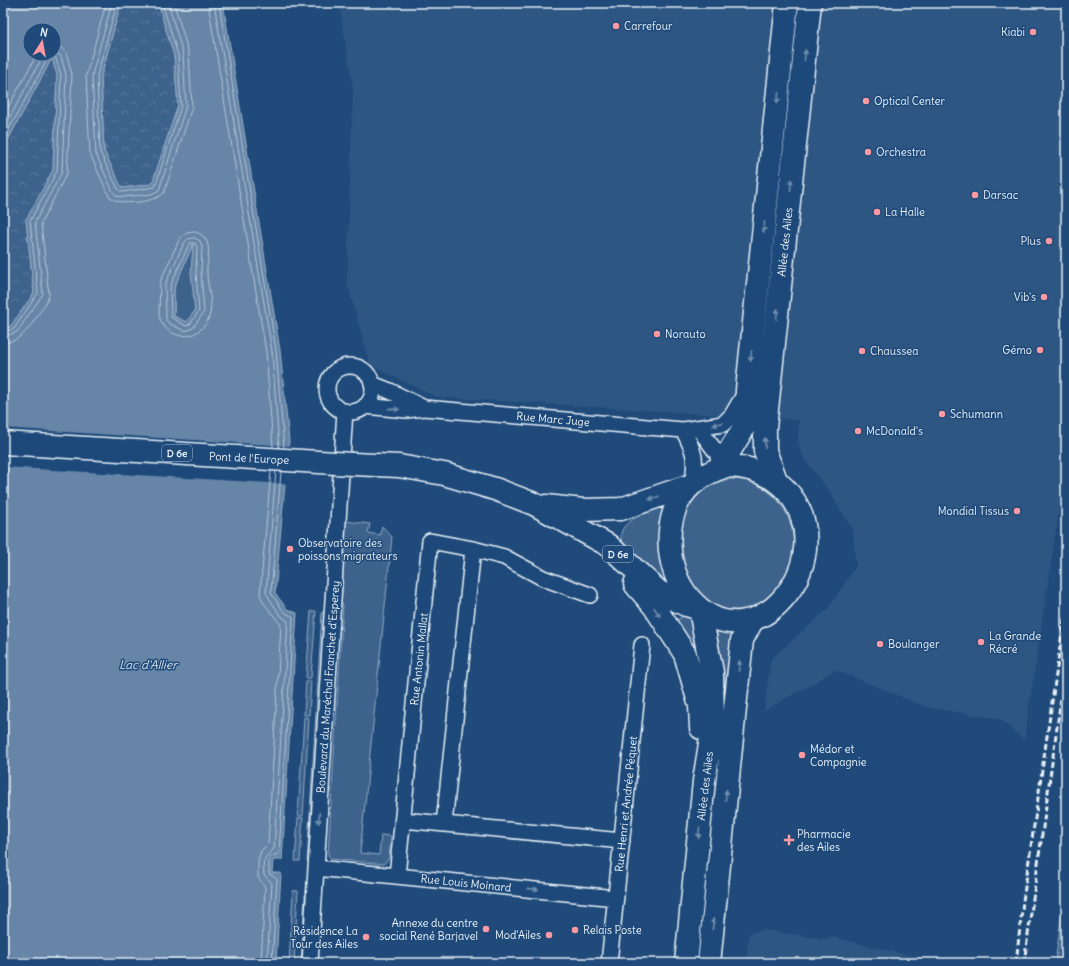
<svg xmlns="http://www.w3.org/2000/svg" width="1069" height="966" font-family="Delius,sans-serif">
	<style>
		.built { fill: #2e5683 }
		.grass { fill: #3c628c; stroke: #92aac2 }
		.forest { fill: url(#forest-crowns); stroke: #92aac2 }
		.garden { fill: url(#garden-dots); stroke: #92aac2 }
		.water { fill: #6685a7; stroke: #9ab0c7; fill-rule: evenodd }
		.pier { fill: #1f4a7a }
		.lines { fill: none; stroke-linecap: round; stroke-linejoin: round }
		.shore { stroke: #b4c6d8; stroke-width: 1 }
		.minor-casing { stroke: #e8f1f8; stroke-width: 18 }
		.secondary-casing { stroke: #e8f1f8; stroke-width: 25 }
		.primary-casing { stroke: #e8f1f8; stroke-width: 25 }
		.minor { stroke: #1f4a7a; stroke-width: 15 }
		.secondary { stroke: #1f4a7a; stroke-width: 22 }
		.primary { stroke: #1f4a7a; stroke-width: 22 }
		.rail { stroke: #e8f1f8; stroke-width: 3; stroke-dasharray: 6 3; stroke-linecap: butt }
		.primary-bridge-casing { stroke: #e8f1f8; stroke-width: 25; stroke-linecap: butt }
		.primary-bridge { stroke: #1f4a7a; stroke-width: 22 }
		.oneway { fill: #6f8dac }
		.poi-dot { fill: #ff9aa2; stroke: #1f4a7a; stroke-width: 1.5 }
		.labels { text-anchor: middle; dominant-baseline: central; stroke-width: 3; stroke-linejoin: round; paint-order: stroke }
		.shield { fill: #1f4a7a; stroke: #acbfd2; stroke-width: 1 }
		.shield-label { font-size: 10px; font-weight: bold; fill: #e8f1f8 }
		.poi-label { font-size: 11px; fill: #e8f1f8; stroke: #1f4a7a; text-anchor: start }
		.street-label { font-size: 11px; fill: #e8f1f8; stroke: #1f4a7a }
		.water-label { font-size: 12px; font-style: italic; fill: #d4e1ec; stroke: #1f4a7a }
	</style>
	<defs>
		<pattern id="forest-crowns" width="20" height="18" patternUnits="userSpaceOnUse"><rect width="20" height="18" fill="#3c628c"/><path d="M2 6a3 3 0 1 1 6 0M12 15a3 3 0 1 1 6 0" fill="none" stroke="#58799d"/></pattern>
		<pattern id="garden-dots" width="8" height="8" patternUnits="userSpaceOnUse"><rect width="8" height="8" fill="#3c628c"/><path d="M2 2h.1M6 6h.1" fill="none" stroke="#58799d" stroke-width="1.8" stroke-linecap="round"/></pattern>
	</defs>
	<rect width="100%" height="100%" fill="#1f4a7a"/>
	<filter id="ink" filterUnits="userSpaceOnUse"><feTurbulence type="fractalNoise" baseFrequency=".025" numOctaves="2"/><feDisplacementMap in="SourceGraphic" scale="8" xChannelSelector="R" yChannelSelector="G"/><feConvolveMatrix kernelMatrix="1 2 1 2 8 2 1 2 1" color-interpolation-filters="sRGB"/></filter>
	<g filter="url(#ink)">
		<path class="built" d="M339 3H1066V465L1024 740 1000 719 926 707 836 670 764 711 771 659 828 609 856 566 853 530 829 491 805 460 800 450 798 440 799 420 436 397 370 365 347 283 353 88Z
			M764 930 824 939 831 937 943 963H746L749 933Z"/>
		<path class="grass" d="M194 242 192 273 195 311 186 322 174 316V288Z
			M731 479C779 479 807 530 787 573 780 586 768 600 753 606 713 623 685 584 678 549 677 544 680 537 681 531 686 503 702 484 731 479Z
			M668 505 671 585 668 586 624 546C609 521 652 511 668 505Z
			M344 521 370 524 368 533 380 535 382 526 392 537 360 853 379 855 381 835 391 836 389 858 384 864 331 859 328 855 343 604 339 603Z
			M311 611H316L311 678H306Z
			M322 612H327L312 862 307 861Z
			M684 615 691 618 705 680 676 621Z
			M712 628 734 632 719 790 712 789Z
			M306 680 311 681 309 715H304Z
			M304 717 309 718 303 816H298Z
			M298 818H303L300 861H295Z
			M293 891H298L294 963H289Z
			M305 895H310L305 963H301Z"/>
		<path class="forest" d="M121 3H158L174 56 178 105 152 185 121 188 104 151 101 76Z
			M52 58 57 75 53 170 26 220 34 293 11 326 3 328V149Z"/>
		<path class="garden" d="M1066 885V963H1055Z"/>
		<path class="water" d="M3 3H121L101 76 104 151 122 188 152 184 178 105 174 56 158 3H223L280 350 289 441 275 593 287 609 297 613 282 860H273L272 873H281L276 963H3V328L11 326 34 293 26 220 53 170 57 75 52 58 3 149ZM30 30H54V54H30ZM193 244 191 273 195 311 186 322 174 316V288Z"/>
		<path class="pier" d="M3 428 290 446 286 484 3 467Z"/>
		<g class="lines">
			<path class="shore" d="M106 3 86 76 90 154 109 196C118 207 154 203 164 193L192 107 189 54 174 3
				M112 3 92 75 96 154 113 192 117 196 123 197 152 194 159 190 186 106 183 54 168 3
				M117 3 97 76 100 152 118 189 122 192 155 187 181 106 178 55 162 3
				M208 3 266 352 273 447
				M214 3 272 351 279 448
				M219 3 276 350 284 448
				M3 117 37 54
				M3 130 44 54
				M3 140 48 58 51 55 55 56 61 75 57 171 30 221 38 293 14 329 3 332
				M196 232C201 234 205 237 207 242 211 252 206 264 207 273 207 286 214 304 209 317 201 339 174 343 161 322L159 315 160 282 180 238 187 233Z
				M195 238 200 241 202 246 201 273 204 312 193 328 185 331 170 324 166 320 165 285 184 243 188 239Z
				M190 243H195L197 247 196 273 199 311 190 324 186 326 171 317 170 287Z
				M3 337 17 332 43 294 35 222 62 172 66 75 61 56 54 51
				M3 343C25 342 35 318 47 301L49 295 41 223 67 173 72 75 66 52 60 47 54 44
				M261 963 265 887 258 877V860L261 851 268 844 281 625 263 602 260 594 271 471
				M267 963 272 883 264 875C262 861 264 857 274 849L288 621 280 615 266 593 276 471
				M272 963 277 879 269 874V860L271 856 279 854 293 617 284 612 271 593 281 472"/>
			<defs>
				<path id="minor" d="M327 389a23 23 0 1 1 46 0a23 23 0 1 1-46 0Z
					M372 384 390 391 424 408
					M365 406 406 410 424 408 683 430 723 424 732 415 745 393
					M699 429 717 453 721 468
					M683 430C695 452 697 460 692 484
					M403 820 622 841
					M444 824 473 549
					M316 868 616 898
					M397 876 430 541 473 549 504 557 543 578 590 595
					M310 963 345 411
					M609 963 642 645"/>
				<path id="secondary" d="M726 466 729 452 746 424 747 390 787 3
					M776 480 765 451V428L810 3"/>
				<path id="primary" d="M352 464 399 466 444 474 495 489 534 504 608 545 659 592 686 605 697 608
					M726 466C747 466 769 473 784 488 848 553 755 673 690 599 664 570 661 513 691 485 700 477 714 470 726 466Z
					M546 506 583 510 621 509 691 485
					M635 584 654 606 685 654 700 706 701 728
					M686 963 704 781 713 725 712 672 700 610
					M709 963 742 640 752 621"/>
			</defs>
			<use href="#minor" class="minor-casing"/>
			<use href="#secondary" class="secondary-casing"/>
			<use href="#primary" class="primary-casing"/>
			<use href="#minor" class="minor"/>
			<use href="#secondary" class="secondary"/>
			<use href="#primary" class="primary"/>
			<path class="rail" d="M1016 963 1023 901 1066 606
				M1024 963 1066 663"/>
			<defs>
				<path id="primary-bridge" d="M3 443 352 464"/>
			</defs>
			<use href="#primary-bridge" class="primary-bridge-casing"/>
			<use href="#primary-bridge" class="primary-bridge"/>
		</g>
		<defs><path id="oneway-solid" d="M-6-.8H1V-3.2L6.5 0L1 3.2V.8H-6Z"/></defs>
		<g class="oneway">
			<use href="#oneway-solid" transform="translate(805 55) rotate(-84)"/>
			<use href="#oneway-solid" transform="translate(778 98) rotate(96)"/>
			<use href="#oneway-solid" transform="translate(791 185) rotate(-84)"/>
			<use href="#oneway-solid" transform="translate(764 227) rotate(96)"/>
			<use href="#oneway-solid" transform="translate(777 314) rotate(-84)"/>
			<use href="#oneway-solid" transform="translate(751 356) rotate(96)"/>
			<use href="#oneway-solid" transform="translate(394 409) rotate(6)"/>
			<use href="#oneway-solid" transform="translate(718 424) rotate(163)"/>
			<use href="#oneway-solid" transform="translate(765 443) rotate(-90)"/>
			<use href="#oneway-solid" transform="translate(654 498) rotate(161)"/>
			<use href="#oneway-solid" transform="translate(657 612) rotate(58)"/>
			<use href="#oneway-solid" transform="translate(739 666) rotate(-84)"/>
			<use href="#oneway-solid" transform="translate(726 795) rotate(-84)"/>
			<use href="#oneway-solid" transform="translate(319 818) rotate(94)"/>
			<use href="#oneway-solid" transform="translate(699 833) rotate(96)"/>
			<use href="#oneway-solid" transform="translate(533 889) rotate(6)"/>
			<use href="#oneway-solid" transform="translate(713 924) rotate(-84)"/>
		</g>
	</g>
	<g class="poi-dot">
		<circle cx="616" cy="26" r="4"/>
		<circle cx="1033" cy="32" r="4"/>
		<circle cx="866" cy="101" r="4"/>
		<circle cx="868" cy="152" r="4"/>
		<circle cx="975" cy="195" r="4"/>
		<circle cx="877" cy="212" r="4"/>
		<circle cx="1049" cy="241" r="4"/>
		<circle cx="1044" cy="297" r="4"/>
		<circle cx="657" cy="334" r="4"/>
		<circle cx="1040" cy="350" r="4"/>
		<circle cx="862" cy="351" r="4"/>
		<circle cx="942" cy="414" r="4"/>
		<circle cx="858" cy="431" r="4"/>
		<circle cx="1017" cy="511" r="4"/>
		<circle cx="290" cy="549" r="4"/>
		<circle cx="981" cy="642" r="4"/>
		<circle cx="880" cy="644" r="4"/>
		<circle cx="802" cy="755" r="4"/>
		<path d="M787 834h4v4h4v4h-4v4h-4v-4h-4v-4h4z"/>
		<circle cx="486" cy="929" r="4"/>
		<circle cx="575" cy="930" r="4"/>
		<circle cx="549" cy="935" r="4"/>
		<circle cx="366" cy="937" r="4"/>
	</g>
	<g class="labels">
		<g class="shield">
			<rect x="162" y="445" width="30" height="16" rx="3"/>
			<rect x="603" y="546" width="30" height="16" rx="3"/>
		</g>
		<g class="shield-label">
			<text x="177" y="453">D 6e</text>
			<text x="618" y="554">D 6e</text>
		</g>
		<g class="poi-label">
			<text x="624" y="26">Carrefour</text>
			<text x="1025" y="32" text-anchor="end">Kiabi</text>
			<text x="874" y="101">Optical Center</text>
			<text x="876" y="152">Orchestra</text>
			<text x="983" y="195">Darsac</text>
			<text x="885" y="212">La Halle</text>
			<text x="1041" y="241" text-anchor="end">Plus</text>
			<text x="1036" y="297" text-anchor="end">Vib's</text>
			<text x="665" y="334">Norauto</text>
			<text x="1032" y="350" text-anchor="end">Gémo</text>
			<text x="870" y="351">Chaussea</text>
			<text x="950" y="414">Schumann</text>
			<text x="866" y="431">McDonald's</text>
			<text x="1009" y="511" text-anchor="end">Mondial Tissus</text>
			<text x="298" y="543">Observatoire des<tspan x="298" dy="13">poissons migrateurs</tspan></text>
			<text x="989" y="636">La Grande<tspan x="989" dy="13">Récré</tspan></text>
			<text x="888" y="644">Boulanger</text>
			<text x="810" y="749">Médor et<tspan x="810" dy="13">Compagnie</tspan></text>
			<text x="797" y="834">Pharmacie<tspan x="797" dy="13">des Ailes</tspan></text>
			<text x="478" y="923" text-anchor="end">Annexe du centre<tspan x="478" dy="13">social René Barjavel</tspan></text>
			<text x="583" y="930">Relais Poste</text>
			<text x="358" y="931" text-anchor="end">Résidence La<tspan x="358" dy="13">Tour des Ailes</tspan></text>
			<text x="541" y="935" text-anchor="end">Mod'Ailes</text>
		</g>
		<g class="street-label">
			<text transform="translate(785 242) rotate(-84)">Allée des Ailes</text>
			<text transform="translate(553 419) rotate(5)">Rue Marc Juge</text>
			<text transform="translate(249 458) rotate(3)">Pont de l'Europe</text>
			<text transform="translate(419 659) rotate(-84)">Rue Antonin Mallat</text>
			<text transform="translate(328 687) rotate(-86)">Boulevard du Maréchal Franchet d'Esperey</text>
			<text transform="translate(705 786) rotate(-83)">Allée des Ailes</text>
			<text transform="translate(626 804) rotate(-84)">Rue Henri et Andrée Péquet</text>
			<text transform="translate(466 883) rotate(6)">Rue Louis Moinard</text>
		</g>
		<g class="water-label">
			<text x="148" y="664">Lac d'Allier</text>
		</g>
	</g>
	<rect width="1069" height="966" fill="none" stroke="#1f4a7a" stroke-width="16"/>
	<rect x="8" y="8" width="1053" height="950" fill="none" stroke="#e8f1f8" stroke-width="1.5" filter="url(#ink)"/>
	<g transform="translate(42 42) rotate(11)"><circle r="19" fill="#1f4a7a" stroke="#6f8dac"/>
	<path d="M0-3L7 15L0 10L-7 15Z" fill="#ff9aa2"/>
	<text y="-6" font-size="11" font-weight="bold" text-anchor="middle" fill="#e8f1f8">N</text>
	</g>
</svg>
